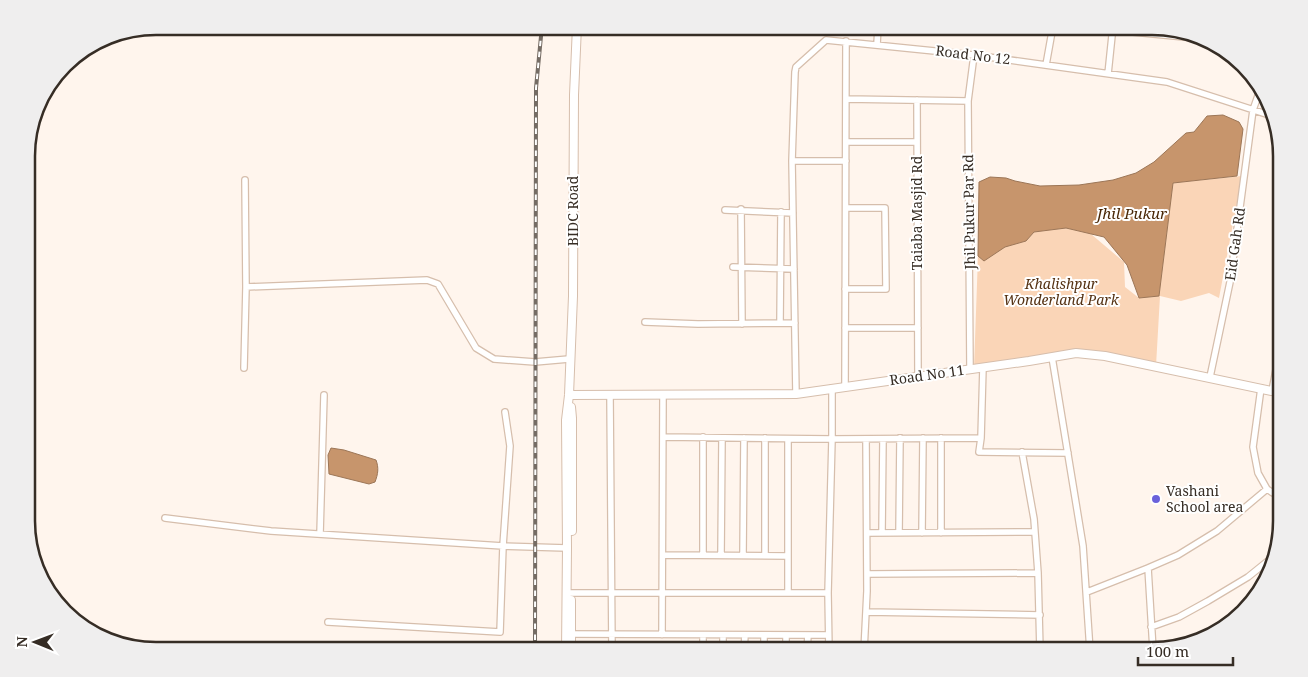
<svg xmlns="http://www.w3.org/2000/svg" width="1308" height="677" font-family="'Noto Serif',serif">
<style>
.green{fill:#fad5b7}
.water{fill:#c7956c;stroke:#9c7657}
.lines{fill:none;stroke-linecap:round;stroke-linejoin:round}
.street-casing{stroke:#d6beac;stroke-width:8}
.secondary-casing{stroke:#d6beac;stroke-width:10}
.street{stroke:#fff;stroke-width:5.5}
.secondary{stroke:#fff;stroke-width:8}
.rail-casing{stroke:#756c64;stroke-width:4}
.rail{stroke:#fff;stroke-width:2;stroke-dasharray:5.5;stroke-linecap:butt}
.poi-dot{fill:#6a61db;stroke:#fff;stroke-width:2}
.labels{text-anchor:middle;stroke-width:4;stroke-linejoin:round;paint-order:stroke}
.street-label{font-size:14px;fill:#362d25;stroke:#fff}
.park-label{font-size:14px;font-style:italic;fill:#553213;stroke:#fff}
.poi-label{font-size:14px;fill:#362d25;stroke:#fff;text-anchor:start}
.water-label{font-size:15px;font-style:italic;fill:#492706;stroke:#fff}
.rim{fill:none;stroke:#362d25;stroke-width:2.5}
</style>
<rect width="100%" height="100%" fill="#fff5ed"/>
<path class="green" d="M 1242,176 L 1219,298 L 1209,293 L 1181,301 L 1160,296 L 1156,366 L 1076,353 L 974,368 L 978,256 L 984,261 L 1005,247 L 1026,241 L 1034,232 L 1066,228 L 1091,234 L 1124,262 L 1125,287 L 1139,298 L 1159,296 L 1173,183 Z"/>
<path class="water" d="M 1223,115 L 1239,122 L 1243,129 L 1237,176 L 1173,183 L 1159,296 L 1139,298 L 1127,265 L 1104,237 L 1066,228 L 1034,232 L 1026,241 L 1005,247 L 984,261 L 978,256 L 979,182 L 990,177 L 1006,178 L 1015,181 L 1040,186 L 1079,185 L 1113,180 L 1136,173 L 1154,162 L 1186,133 L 1194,132 L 1207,116 Z
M 331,448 L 344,450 L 376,460 C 379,468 378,474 375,482 L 369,484 L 329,474 L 328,455 Z"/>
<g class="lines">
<g class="street-casing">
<path id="street" d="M 1112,30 L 1205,39
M 877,45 L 878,26
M 1046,65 L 1053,26
M 1108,74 L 1113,26
M 846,99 L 968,101
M 917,100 L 918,377
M 846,142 L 917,142
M 792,161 L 846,161
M 741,209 L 742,324
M 725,210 L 793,213
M 733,267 L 794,269
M 246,287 L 427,280 L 438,284 L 476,348 L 494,359 L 535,362 L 569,359
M 845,289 L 886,289 L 885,208 L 846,208
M 645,322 L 698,324 L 795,323
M 780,323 L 781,212
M 845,328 L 918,328
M 1052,357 L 1083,546 L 1090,651
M 983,367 L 981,438 L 979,452 L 1068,453
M 244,368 L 246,287 L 245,180
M 970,369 L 968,101 L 974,55
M 1210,377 L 1230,282 L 1253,110 L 1261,87
M 845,387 L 846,41
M 1261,388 L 1253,447 L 1258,473 L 1267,489 L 1282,499
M 1272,391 L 1281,343
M 796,394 L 792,161 L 795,72 L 796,67 L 826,40 L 974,55 L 1167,82 L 1272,116
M 610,395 L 612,651
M 663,437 L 832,439 L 981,438
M 1022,452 L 1034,519 L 1038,573 L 1040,651
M 165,518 L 271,531 L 503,546 L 567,548
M 867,533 L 1035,532
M 882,533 L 883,439
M 899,533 L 900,438
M 922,533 L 923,438
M 941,533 L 941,438
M 320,534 L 324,395
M 663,555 L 788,556
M 703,555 L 703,437
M 721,555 L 722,438
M 743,555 L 744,438
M 765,556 L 765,438
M 867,574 L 1038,573
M 788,590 L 788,439
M 1087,592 L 1148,568
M 566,593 L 828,593
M 866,612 L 1040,615
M 328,622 L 500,632 L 503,546 L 510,446 L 505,412
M 1151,627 L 1179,617 L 1208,601 L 1248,577 L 1274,556
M 568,634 L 828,635
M 662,635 L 663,396
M 723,635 L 723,651
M 1153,650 L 1148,568 L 1178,555 L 1217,531 L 1267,489
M 703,651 L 703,635
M 744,651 L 745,635
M 764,651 L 764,635
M 786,651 L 786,635
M 807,651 L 808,635
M 829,651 L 828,593 L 832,439 L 832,388
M 864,651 L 867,591 L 866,439"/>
</g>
<g class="secondary-casing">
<path id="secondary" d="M 569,395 L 796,394 L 1029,361 L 1076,353 L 1105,356 L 1281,393
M 571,407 L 572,418 L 572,531
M 571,600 L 571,651
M 566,651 L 567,548 L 566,420 L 569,395 L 573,296 L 574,95 L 577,26"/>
</g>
<use href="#street" class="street"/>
<use href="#secondary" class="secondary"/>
<g class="rail-casing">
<path id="rail" d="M 535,651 L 536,88 L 542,26"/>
</g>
<use href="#rail" class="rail"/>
</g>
<circle class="poi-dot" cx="1156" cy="499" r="5"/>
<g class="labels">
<g class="street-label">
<text transform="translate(973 55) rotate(7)" y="5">Road No 12</text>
<text transform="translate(573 211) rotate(-90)" y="5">BIDC Road</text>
<text transform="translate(969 212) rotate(-91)" y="5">Jhil Pukur Par Rd</text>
<text transform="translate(917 213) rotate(-90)" y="5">Taiaba Masjid Rd</text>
<text transform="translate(1235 244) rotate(-82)" y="5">Eid Gah Rd</text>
<text transform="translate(927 375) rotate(-8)" y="5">Road No 11</text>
</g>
<g class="park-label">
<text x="1061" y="289">Khalishpur<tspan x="1061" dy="16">Wonderland Park</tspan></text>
</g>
<g class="poi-label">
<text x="1166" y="496">Vashani<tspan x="1166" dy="16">School area</tspan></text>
</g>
<g class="water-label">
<text x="1132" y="219">Jhil Pukur</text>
</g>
</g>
<path d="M0 0H1308V677H0ZM156 35H1152A121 121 0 0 1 1273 156V521A121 121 0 0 1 1152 642H156A121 121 0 0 1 35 521V156A121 121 0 0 1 156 35Z" fill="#efeeee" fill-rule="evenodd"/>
<path class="rim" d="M156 35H1152A121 121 0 0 1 1273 156V521A121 121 0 0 1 1152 642H156A121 121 0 0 1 35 521V156A121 121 0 0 1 156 35Z"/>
<g transform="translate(35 642) rotate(271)" stroke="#ffffff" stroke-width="4" paint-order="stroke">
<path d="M0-4L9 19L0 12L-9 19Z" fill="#362d25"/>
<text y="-8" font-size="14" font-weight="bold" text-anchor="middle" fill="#362d25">N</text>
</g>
<path d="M1138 657v8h95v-8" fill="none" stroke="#362d25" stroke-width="2.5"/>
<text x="1146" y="657" font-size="15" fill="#362d25" stroke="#ffffff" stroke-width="4" paint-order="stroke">100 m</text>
</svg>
